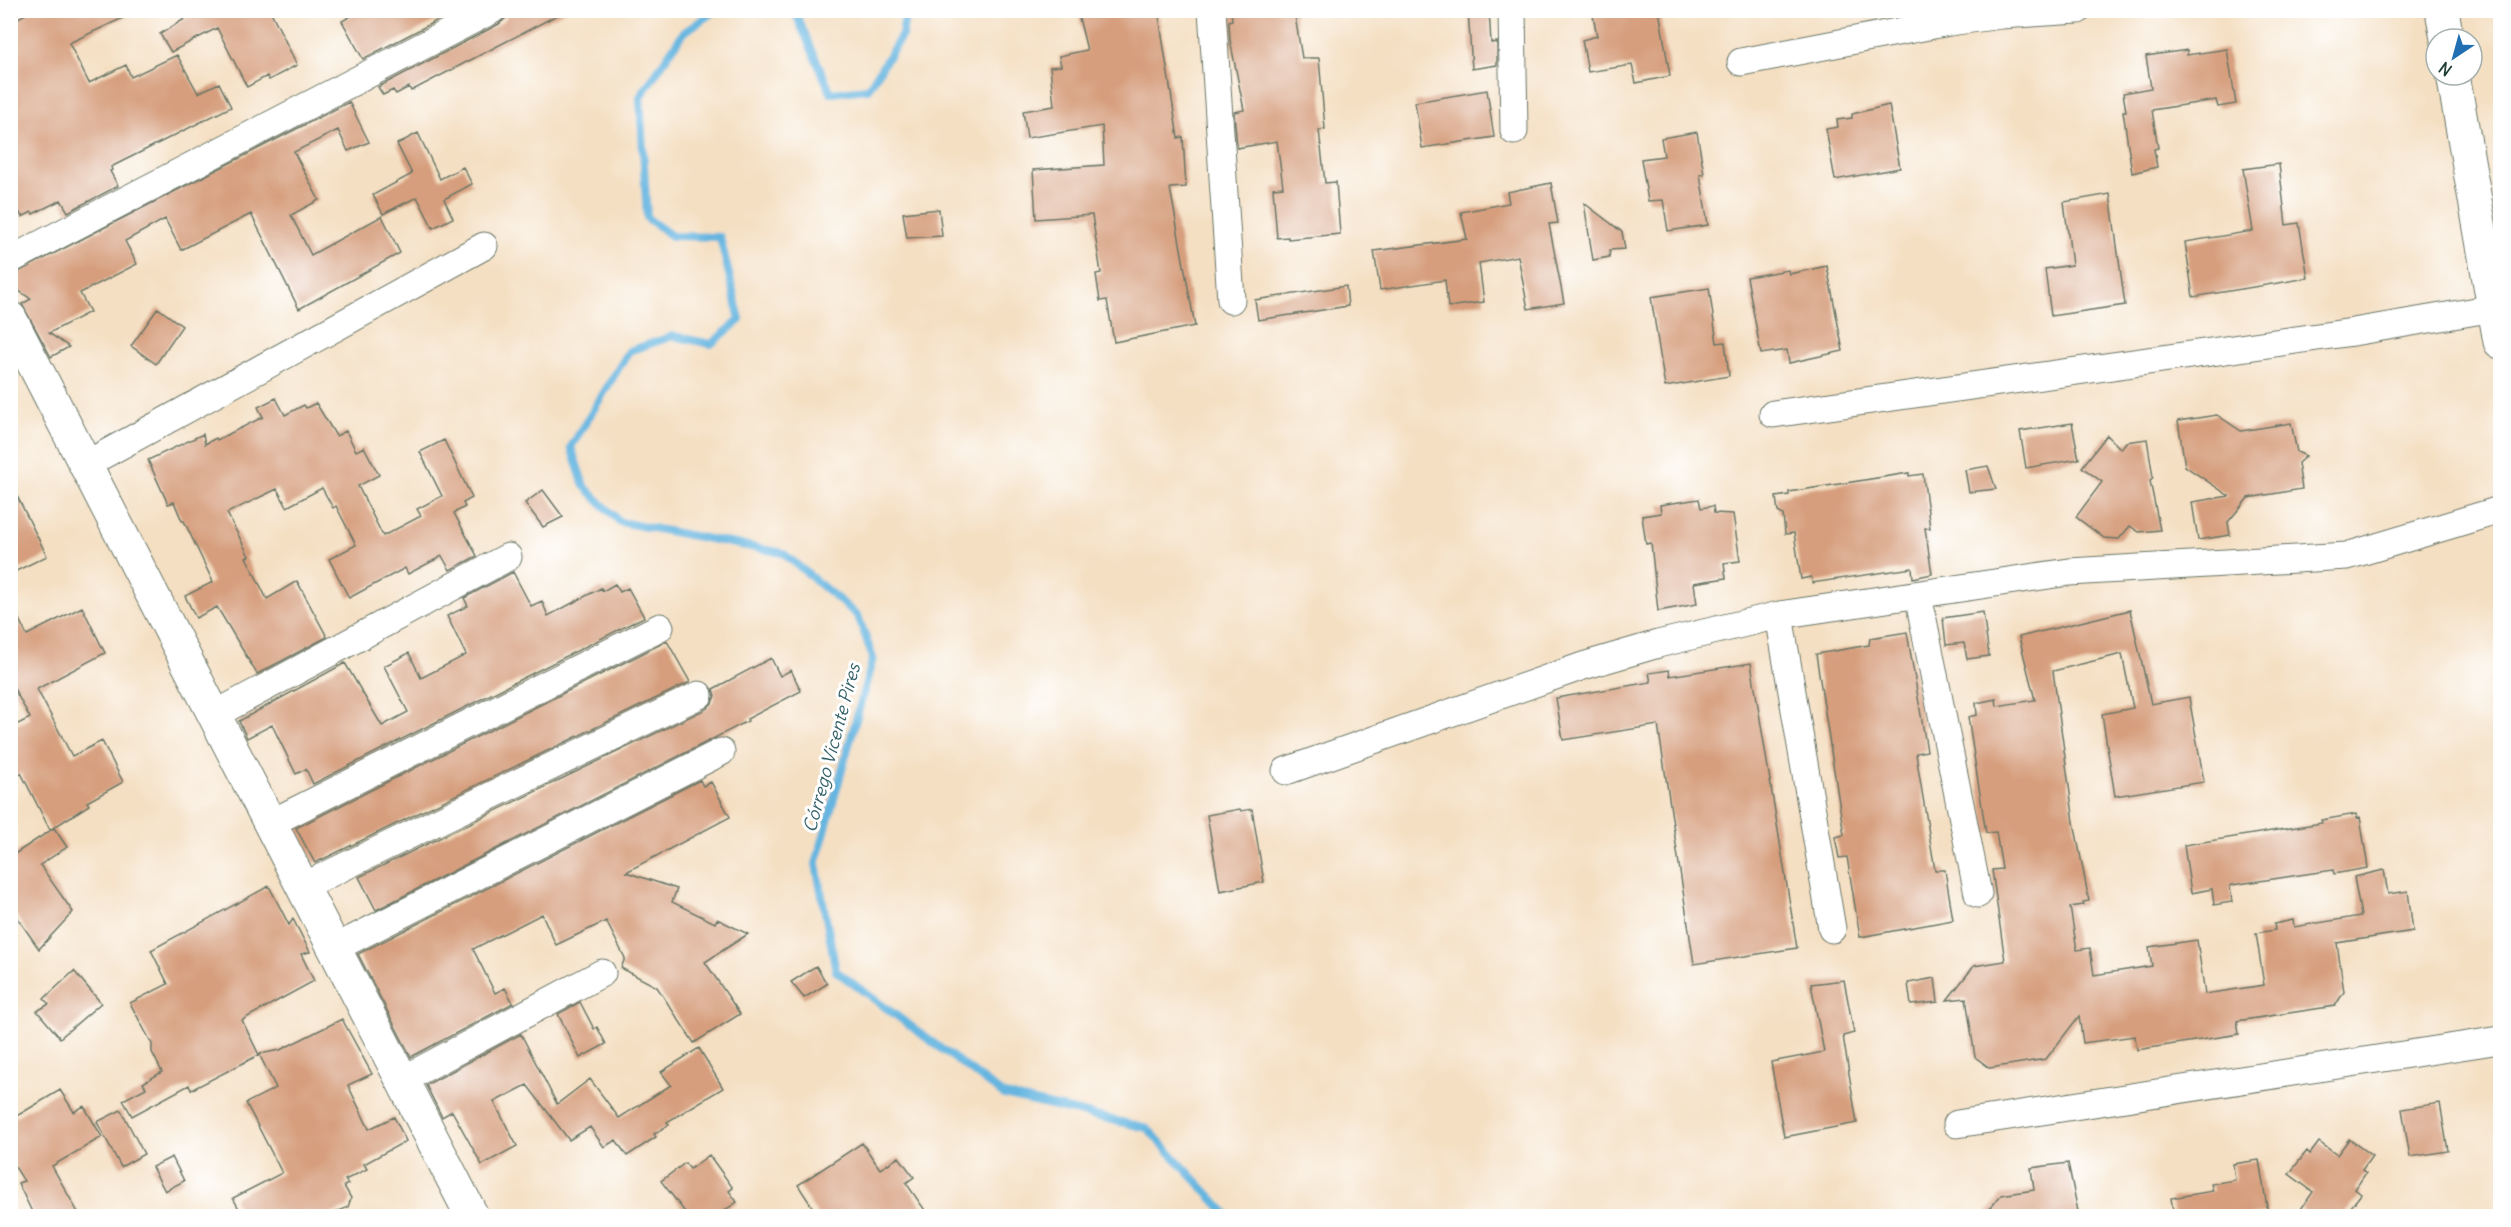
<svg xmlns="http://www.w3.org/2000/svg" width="2511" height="1227" font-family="Delius,sans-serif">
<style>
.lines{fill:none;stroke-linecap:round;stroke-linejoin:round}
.stream{stroke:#65b5e0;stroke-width:8}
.building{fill:#d69e7d}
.minor-casing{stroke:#6a7666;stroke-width:29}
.tertiary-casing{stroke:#6a7666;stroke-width:35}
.minor{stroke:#fff;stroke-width:27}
.tertiary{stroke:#fff;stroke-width:33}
.labels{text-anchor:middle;stroke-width:6;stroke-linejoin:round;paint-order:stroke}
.water-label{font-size:18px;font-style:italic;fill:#346168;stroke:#fff}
</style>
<rect width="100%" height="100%" fill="#fff"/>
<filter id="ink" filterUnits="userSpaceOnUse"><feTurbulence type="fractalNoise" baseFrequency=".0167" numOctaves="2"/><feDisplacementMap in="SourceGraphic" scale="12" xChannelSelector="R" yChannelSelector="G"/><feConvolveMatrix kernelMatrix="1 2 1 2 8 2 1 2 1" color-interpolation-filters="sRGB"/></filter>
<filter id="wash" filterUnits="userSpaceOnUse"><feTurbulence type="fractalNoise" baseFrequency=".008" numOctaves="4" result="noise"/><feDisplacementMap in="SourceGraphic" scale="24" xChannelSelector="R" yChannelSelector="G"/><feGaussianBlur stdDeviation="1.35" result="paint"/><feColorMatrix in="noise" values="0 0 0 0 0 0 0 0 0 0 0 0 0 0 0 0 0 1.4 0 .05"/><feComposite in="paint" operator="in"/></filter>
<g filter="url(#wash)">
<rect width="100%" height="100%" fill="#f4dfc2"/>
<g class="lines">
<path class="stream" d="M 716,10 L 683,33 L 640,97 L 647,218 L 672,236 L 720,237 L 740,320 L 711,344 L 673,336 L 629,351 L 571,447 L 584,486 L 620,522 L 783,553 L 858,616 L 873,658 L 816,864 L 836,971 L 1004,1095 L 1147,1128 L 1229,1216
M 794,10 L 831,93 L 868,89 L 902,35 L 906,10"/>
</g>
<g id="blocks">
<path class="building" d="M 34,10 L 140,10 L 69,43 L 89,83 L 126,65 L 131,77 L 177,55 L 198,93 L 219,83 L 231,107 L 111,167 L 112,170 L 110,171 L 118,186 L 68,212 L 61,200 L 33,214 L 32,212 L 22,217 L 10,194 L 10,77 L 17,74 L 10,59 L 10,22 Z
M 199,10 L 270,10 L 297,65 L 269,80 L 267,76 L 247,87 L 217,28 L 171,52 L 160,34 Z
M 362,10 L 457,10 L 363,59 L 342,21 Z
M 508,10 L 567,10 L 411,91 L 409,87 L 396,94 L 393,90 L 383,95 L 378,87 L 499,24 L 506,18 Z
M 1077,10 L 1158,10 L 1178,138 L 1183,137 L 1186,187 L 1170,188 L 1195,326 L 1114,342 L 1107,300 L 1100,301 L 1096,274 L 1101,273 L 1092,215 L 1036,219 L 1033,170 L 1104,165 L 1102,126 L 1027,138 L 1023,111 L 1054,106 L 1050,67 L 1061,66 L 1059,56 L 1087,50 Z
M 1231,10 L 1294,10 L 1302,58 L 1319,58 L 1325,129 L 1319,130 L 1325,183 L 1336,182 L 1340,234 L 1288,239 L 1288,237 L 1277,238 L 1273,188 L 1283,187 L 1277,141 L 1237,148 L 1234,112 L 1244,110 L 1230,40 L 1229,21 L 1232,20 Z
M 1468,10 L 1489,10 L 1491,43 L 1497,42 L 1497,65 L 1472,69 Z
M 1592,10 L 1659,10 L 1670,76 L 1636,83 L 1632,65 L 1588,72 L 1582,40 L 1597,36 Z
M 2227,49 L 2236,104 L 2218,107 L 2216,100 L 2152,110 L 2158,148 L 2154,149 L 2157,167 L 2132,173 L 2123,111 L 2126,111 L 2123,93 L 2151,88 L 2146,56 L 2187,50 L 2187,55 Z
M 1487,90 L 1494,137 L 1422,148 L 1415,102 Z
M 349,102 L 369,142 L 348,151 L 338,130 L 294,152 L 319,200 L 291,215 L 311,255 L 382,216 L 400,253 L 299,309 L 251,214 L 181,250 L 165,219 L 125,241 L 137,264 L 80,293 L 90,312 L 49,333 L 69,347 L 51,357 L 22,304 L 31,299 L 10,285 L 10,276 Z
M 1889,105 L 1900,168 L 1835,180 L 1826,129 L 1838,127 L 1837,120 L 1852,118 L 1852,114 Z
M 1697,132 L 1704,174 L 1700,174 L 1708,225 L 1668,231 L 1663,200 L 1648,201 L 1641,159 L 1664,156 L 1661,138 Z
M 418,133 L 440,179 L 463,167 L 472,184 L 444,199 L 453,218 L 433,228 L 417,197 L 383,214 L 373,195 L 412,174 L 397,144 Z
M 2279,164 L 2286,225 L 2299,223 L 2308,278 L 2193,297 L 2185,242 L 2253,231 L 2243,169 Z
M 1551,183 L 1558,223 L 1549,224 L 1564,303 L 1528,309 L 1518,256 L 1479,263 L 1484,302 L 1448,307 L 1445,280 L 1380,290 L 1374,251 L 1467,239 L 1461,212 L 1509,203 L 1507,192 Z
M 2110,194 L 2125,305 L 2051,316 L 2045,269 L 2072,265 L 2064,202 Z
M 1584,203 L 1622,232 L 1625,249 L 1610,250 L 1609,257 L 1593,260 Z
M 939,209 L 942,236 L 907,238 L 903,213 Z
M 1827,266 L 1843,351 L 1789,363 L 1787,350 L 1761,354 L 1747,277 L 1788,270 L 1789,274 Z
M 1346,286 L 1348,306 L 1258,320 L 1255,300 Z
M 1709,288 L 1717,343 L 1725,342 L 1729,376 L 1665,387 L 1651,297 Z
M 158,308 L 182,326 L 156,364 L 131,346 Z
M 276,398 L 285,415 L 304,405 L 306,408 L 316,403 L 336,436 L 346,431 L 356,451 L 364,447 L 379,475 L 358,486 L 383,536 L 421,516 L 417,509 L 442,496 L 420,452 L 444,440 L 472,498 L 463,503 L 465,507 L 454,513 L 477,556 L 450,570 L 442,556 L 408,574 L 405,568 L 349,598 L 329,559 L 356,545 L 336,506 L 333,508 L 322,488 L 287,507 L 277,489 L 227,513 L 249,556 L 246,557 L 267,599 L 297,581 L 327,637 L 257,674 L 217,607 L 196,618 L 185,596 L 213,582 L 184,521 L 182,521 L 174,502 L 168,504 L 148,460 L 203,434 L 205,444 L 216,438 L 217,440 L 263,417 L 258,407 Z
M 2217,415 L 2241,431 L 2291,423 L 2297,452 L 2306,456 L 2298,463 L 2302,489 L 2248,498 L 2228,522 L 2230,535 L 2198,540 L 2192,502 L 2229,496 L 2185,466 L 2178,421 Z
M 2072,423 L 2079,459 L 2026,468 L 2020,431 Z
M 2107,435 L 2121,449 L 2126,442 L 2147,439 L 2153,477 L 2150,481 L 2160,530 L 2139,532 L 2130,526 L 2119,539 L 2104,538 L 2076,517 L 2102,482 L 2082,467 Z
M 1988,466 L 1996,489 L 1969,492 L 1965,470 Z
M 1909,473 L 1909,476 L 1923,474 L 1930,528 L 1925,528 L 1932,574 L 1913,578 L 1912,568 L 1812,583 L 1811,577 L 1801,579 L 1794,533 L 1785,534 L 1783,515 L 1778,512 L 1776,497 L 1789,495 L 1789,492 Z
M 10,482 L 47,556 L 10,574 Z
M 543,490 L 563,517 L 543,527 L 525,503 Z
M 1699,499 L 1701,508 L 1713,506 L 1714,513 L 1733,514 L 1740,561 L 1724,563 L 1726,578 L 1694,583 L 1697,604 L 1658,611 L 1651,543 L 1646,544 L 1642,516 L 1661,513 L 1660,505 Z
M 513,572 L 531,606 L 542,601 L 548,616 L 601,588 L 603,591 L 615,584 L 620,592 L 628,588 L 644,617 L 313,784 L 306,769 L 296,774 L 272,725 L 247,738 L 239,721 L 345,663 L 382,726 L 408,712 L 384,666 L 409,653 L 421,678 L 466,655 L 447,616 L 468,606 L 464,598 Z
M 10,602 L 27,635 L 82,607 L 105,653 L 37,689 L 72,756 L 102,741 L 123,782 L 87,802 L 89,805 L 50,830 L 21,773 L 10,778 L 10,728 L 30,718 L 10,681 Z
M 2130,610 L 2151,704 L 2189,697 L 2204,782 L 2115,796 L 2102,714 L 2133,708 L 2122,654 L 2053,671 L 2074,822 L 2089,901 L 2083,902 L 2084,905 L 2070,907 L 2077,950 L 2090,948 L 2094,975 L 2152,966 L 2149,947 L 2197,940 L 2205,994 L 2264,985 L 2256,933 L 2275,930 L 2274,924 L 2293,920 L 2294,927 L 2361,916 L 2354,877 L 2384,870 L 2388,894 L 2408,891 L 2413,931 L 2337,943 L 2344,992 L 2335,1006 L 2237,1021 L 2239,1034 L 2137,1050 L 2135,1036 L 2083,1043 L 2079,1016 L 2046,1059 L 1990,1068 L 1975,1057 L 1966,998 L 1947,1000 L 1974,966 L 2005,961 L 1992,870 L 2002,869 L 1996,832 L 1986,833 L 1968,717 L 1977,715 L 1976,703 L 1996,699 L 1997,706 L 2035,700 L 2019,637 Z
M 1983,612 L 1989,656 L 1967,659 L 1964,643 L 1946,645 L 1943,618 Z
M 1907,632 L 1927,751 L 1916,753 L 1918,767 L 1935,870 L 1945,870 L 1953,920 L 1860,937 L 1847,857 L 1839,858 L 1835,837 L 1844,835 L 1816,654 L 1869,645 L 1870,638 Z
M 667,641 L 690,682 L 315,863 L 296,828 Z
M 771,658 L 780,676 L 791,670 L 801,691 L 747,719 L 748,721 L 376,910 L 359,877 L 706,709 L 712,703 L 715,696 L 713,689 Z
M 1751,663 L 1797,948 L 1694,964 L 1658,725 L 1563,740 L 1556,698 L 1651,682 L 1649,673 L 1669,670 L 1670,676 Z
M 700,780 L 703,786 L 711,782 L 730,817 L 626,872 L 677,889 L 672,902 L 715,923 L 717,919 L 748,934 L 705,962 L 740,1014 L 694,1043 L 657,987 L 621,968 L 625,958 L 606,921 L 556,945 L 542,914 L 473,949 L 495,993 L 505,988 L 513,1003 L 411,1057 L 358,954 Z
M 1240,809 L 1241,811 L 1252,809 L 1264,882 L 1220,891 L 1207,815 Z
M 2356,814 L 2357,818 L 2360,817 L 2368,868 L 2334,874 L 2333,870 L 2232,885 L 2230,887 L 2232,902 L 2214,905 L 2212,889 L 2191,893 L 2184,845 L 2322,823 L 2321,820 Z
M 54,828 L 67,847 L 40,865 L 73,912 L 39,949 L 10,907 L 10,857 Z
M 269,886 L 289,925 L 293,919 L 310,952 L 301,954 L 314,981 L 242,1020 L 259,1055 L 191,1090 L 189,1085 L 132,1116 L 123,1100 L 146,1088 L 143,1083 L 162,1072 L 152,1052 L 152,1044 L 130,1003 L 168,984 L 151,950 Z
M 816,966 L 827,984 L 804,998 L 791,982 Z
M 74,971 L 101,1003 L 60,1038 L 37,1011 L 49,1004 L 44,999 L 49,994 Z
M 1935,978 L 1938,1002 L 1911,1005 L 1908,983 Z
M 1844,980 L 1854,1033 L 1843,1036 L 1857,1123 L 1784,1137 L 1771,1062 L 1824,1052 L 1811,984 Z
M 580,1002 L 594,1029 L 597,1027 L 606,1044 L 580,1058 L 558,1014 Z
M 342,1019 L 372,1074 L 348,1085 L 369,1129 L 394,1117 L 406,1141 L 364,1164 L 367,1169 L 345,1180 L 348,1184 L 344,1186 L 351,1198 L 348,1207 L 328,1216 L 243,1216 L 233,1198 L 282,1173 L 246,1103 L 276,1088 L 259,1054 L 280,1050 Z
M 521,1034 L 557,1104 L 590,1079 L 619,1118 L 671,1085 L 661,1072 L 699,1048 L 723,1088 L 667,1122 L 669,1125 L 654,1134 L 656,1137 L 627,1156 L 616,1140 L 604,1147 L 590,1127 L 569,1140 L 527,1085 L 494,1102 L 517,1146 L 482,1165 L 452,1111 L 442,1117 L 426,1085 Z
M 60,1090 L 74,1112 L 84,1106 L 102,1137 L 52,1166 L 80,1216 L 34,1216 L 18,1183 L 24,1181 L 10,1159 L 10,1120 Z
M 2440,1103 L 2448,1151 L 2410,1157 L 2402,1109 Z
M 121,1110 L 144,1154 L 121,1167 L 97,1122 Z
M 2349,1139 L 2372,1156 L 2362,1170 L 2366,1173 L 2355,1189 L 2361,1194 L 2344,1216 L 2311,1216 L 2301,1209 L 2313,1192 L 2289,1174 L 2307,1151 L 2310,1154 L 2319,1142 L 2337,1155 Z
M 862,1143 L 880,1169 L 899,1157 L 914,1177 L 906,1183 L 929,1216 L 818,1216 L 798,1185 Z
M 709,1155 L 733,1188 L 729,1191 L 737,1202 L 716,1216 L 688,1216 L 661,1181 L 685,1163 L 690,1169 Z
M 172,1157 L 184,1181 L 165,1191 L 152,1167 Z
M 2259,1160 L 2268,1213 L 2249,1216 L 2174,1216 L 2171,1198 L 2213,1191 L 2211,1184 L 2235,1180 L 2233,1164 Z
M 2068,1163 L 2079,1216 L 1984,1216 L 2001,1195 L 2034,1190 L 2031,1168 Z"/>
</g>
</g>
<g filter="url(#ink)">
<use href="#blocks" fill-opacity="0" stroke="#6a7666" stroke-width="1.5"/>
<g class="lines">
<g class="minor-casing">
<path id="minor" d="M 1212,10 L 1231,300
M 1512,10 L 1514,131
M 1741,62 L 1949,22 L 2001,15 L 2078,10
M 10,260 L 492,10
M 1773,414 L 2353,332 L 2500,307
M 85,465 L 484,246
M 1918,595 L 1978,894
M 1779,615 L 1832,929
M 214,715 L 508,557
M 1286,771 L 1583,666 L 1658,644 L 1779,615 L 2069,572 L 2347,556 L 2500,510
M 271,823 L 660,627
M 304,886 L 699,695
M 335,948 L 721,752
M 402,1080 L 602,973
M 1957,1124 L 2500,1040"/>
</g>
<g class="tertiary-casing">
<path id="tertiary" d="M 2442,10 L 2447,39
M 2453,75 L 2500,342
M 10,318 L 472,1216"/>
</g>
<use href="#minor" class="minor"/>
<use href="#tertiary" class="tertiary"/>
</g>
</g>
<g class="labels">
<g class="water-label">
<text transform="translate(832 748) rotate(-75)" y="6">Córrego Vicente Pires</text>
</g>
</g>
<rect width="2511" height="1227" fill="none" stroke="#fff" stroke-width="36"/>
<g transform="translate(2454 57) rotate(216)"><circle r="28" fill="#ffffff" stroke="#a5b1ae" stroke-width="1.5"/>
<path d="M0-4.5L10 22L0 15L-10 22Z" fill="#1f6fb2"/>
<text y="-9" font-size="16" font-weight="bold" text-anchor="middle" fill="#1f3d34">N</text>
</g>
</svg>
